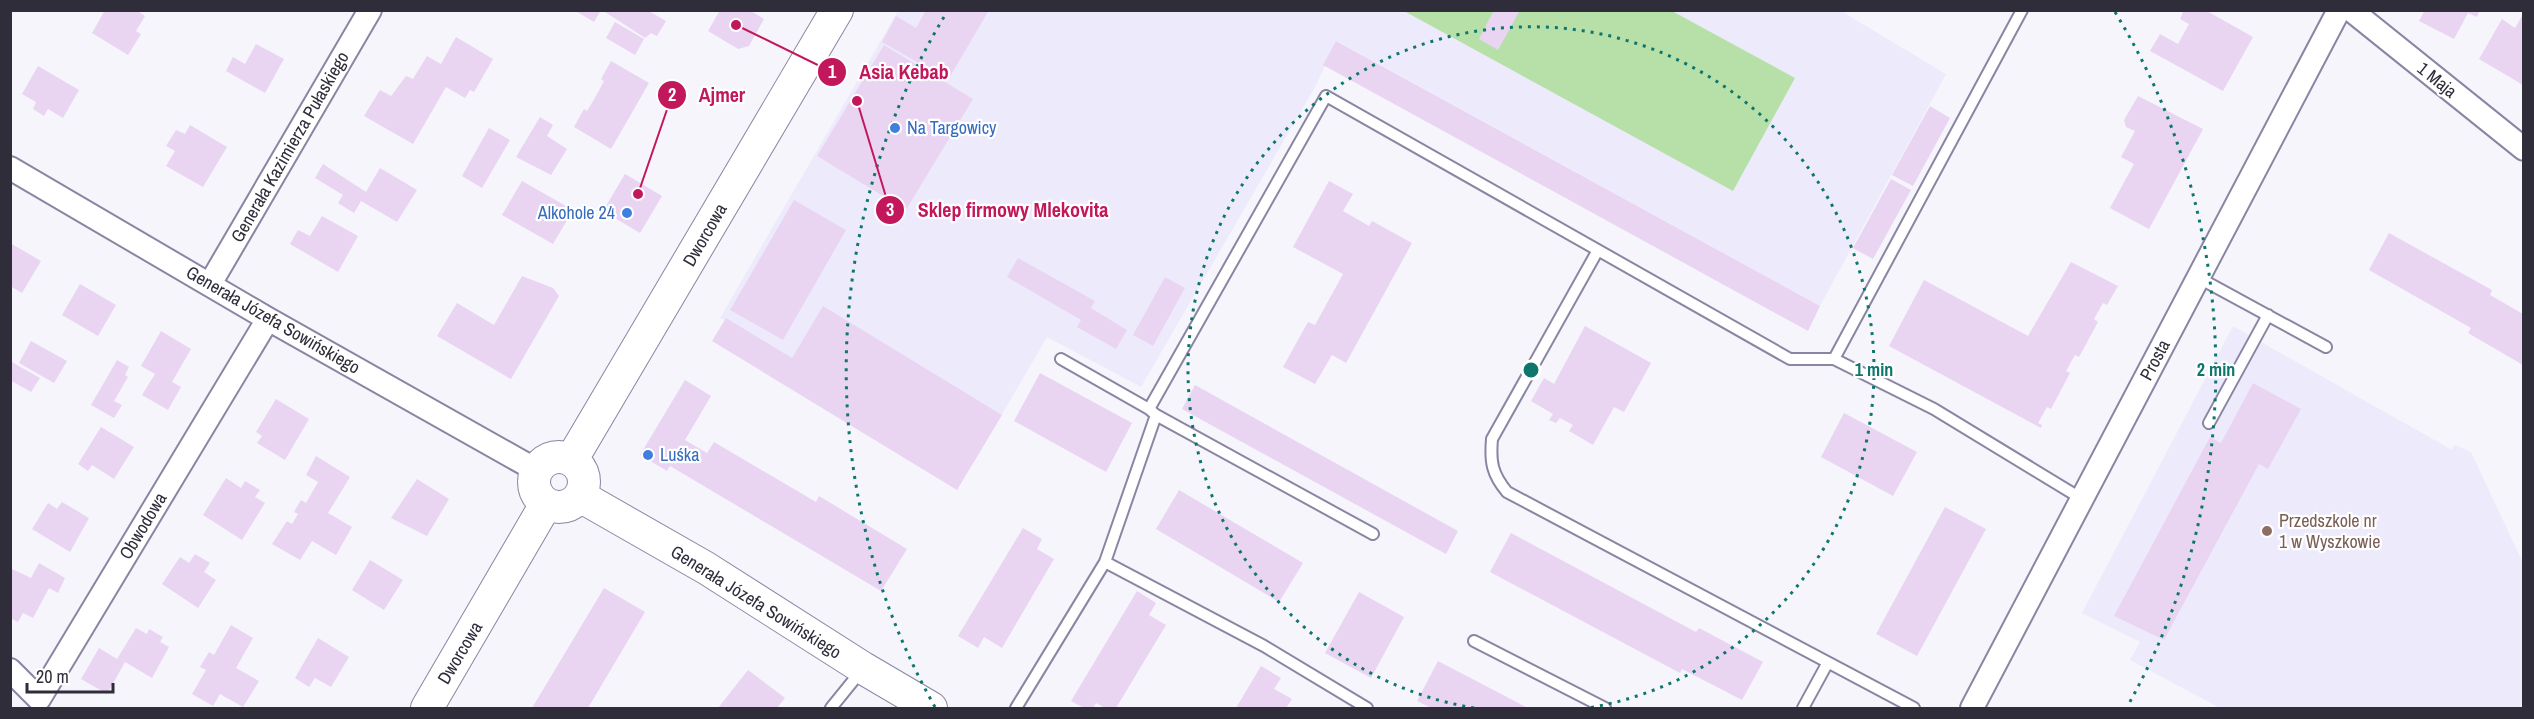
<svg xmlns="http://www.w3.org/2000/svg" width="2534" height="719" font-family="'Archivo Narrow',sans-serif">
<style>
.built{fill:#edebfb}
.green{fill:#b7e0a9}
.building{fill:#e9d5f2}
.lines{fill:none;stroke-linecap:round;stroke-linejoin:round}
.lane-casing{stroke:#8a85a3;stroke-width:14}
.street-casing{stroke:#8a85a3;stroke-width:26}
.secondary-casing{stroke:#8a85a3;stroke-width:34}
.lane{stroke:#fff;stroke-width:10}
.street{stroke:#fff;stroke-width:22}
.secondary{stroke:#fff;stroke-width:32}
.ring{fill:none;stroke:#0f766e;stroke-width:3;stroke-dasharray:3 6}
.shop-dot{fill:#3f7fe0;stroke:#fff;stroke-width:2}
.education-dot{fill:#8d6e63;stroke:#fff;stroke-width:2}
.labels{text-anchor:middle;stroke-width:4.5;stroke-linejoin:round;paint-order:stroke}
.street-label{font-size:18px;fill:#2f2d3a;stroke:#fff}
.shop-label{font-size:18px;fill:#366cbe;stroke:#fff;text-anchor:start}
.education-label{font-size:18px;fill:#785e54;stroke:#fff;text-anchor:start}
.centre{fill:#0f766e;stroke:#fff;stroke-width:3}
.ring-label{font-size:18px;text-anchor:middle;font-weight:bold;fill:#0f766e;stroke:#fff;stroke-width:4.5;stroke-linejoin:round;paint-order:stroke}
.leader{fill:none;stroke:#c2185b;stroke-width:2}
.callout-dot{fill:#c2185b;stroke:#fff;stroke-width:2}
.mark-label{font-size:18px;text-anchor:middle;font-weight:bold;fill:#fff}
.callout-label{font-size:20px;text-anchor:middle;font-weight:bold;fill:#c2185b;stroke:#fff;stroke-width:4.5;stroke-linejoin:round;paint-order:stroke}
</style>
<rect width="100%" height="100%" fill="#f5f5fb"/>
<path class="built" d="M 898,11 L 1841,11 L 1946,74 L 1820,306 L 1337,41 L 1315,87 L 1141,387 L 1047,337 L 973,464 L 720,318 Z
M 2233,326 L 2452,450 L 2455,445 L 2471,452 L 2523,563 L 2523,708 L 2220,708 L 2130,660 L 2140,642 L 2082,613 Z"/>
<path class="green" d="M 1404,11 L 1672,11 L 1795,78 L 1733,191 Z"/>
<path class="building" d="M 105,10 L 136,10 L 145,16 L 136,31 L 141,34 L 128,55 L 92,33 Z
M 574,10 L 601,10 L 594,22 Z
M 602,10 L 647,10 L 666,21 L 657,36 L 651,33 L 645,38 Z
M 720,10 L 749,10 L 764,19 L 749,46 L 738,49 L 708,31 Z
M 926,10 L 989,10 L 948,80 L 882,42 L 896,16 L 916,28 Z
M 1494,10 L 1520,10 L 1498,50 L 1479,39 Z
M 2184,10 L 2205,10 L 2253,37 L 2223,91 L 2150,51 L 2160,34 L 2178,44 L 2189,24 L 2180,19 Z
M 2425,10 L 2480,10 L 2477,17 L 2468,13 L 2454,39 L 2419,21 Z
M 2523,14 L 2523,85 L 2479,59 L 2502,19 L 2515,28 Z
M 615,22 L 644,39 L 635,55 L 606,38 Z
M 456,37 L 493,59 L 474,92 L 470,90 L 465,98 L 446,87 L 413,144 L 364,116 L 380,90 L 391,96 L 406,76 L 413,79 L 427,56 L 441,64 Z
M 1336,41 L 1820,306 L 1808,331 L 1323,65 Z
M 256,44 L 284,59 L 265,93 L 226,71 L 233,57 L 245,64 Z
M 884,45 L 973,99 L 906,210 L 817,156 Z
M 611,61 L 649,83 L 611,149 L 574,127 L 584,109 L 587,111 L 596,96 L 604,81 L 601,79 Z
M 38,66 L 79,90 L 63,118 L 48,109 L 44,116 L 33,109 L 36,102 L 22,94 Z
M 2138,96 L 2203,129 L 2149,229 L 2110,208 L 2134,164 L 2121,157 L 2135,131 L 2126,127 L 2124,120 Z
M 1930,106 L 1950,118 L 1913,186 L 1892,175 Z
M 540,117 L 553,125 L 547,136 L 567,149 L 551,175 L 516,157 Z
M 190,125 L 227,147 L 203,187 L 166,166 L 175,151 L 166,146 L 176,130 L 185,134 Z
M 489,128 L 510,140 L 482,188 L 462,176 Z
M 323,164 L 366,192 L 380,168 L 417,190 L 397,222 L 361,201 L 354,213 L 338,203 L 343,195 L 315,178 Z
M 625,174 L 662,196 L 640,233 L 603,211 Z
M 1891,179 L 1911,190 L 1873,259 L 1853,248 Z
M 522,181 L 573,210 L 553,244 L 502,215 Z
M 1329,181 L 1353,194 L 1343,211 L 1369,226 L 1372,221 L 1412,243 L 1346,363 L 1332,355 L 1315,384 L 1283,367 L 1308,322 L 1315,325 L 1343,274 L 1293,247 Z
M 794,200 L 846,230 L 783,340 L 730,310 Z
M 322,216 L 358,236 L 338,272 L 290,244 L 298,230 L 310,236 Z
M 2389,233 L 2492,290 L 2490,295 L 2523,314 L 2523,365 L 2468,333 L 2471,328 L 2369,270 Z
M 10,243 L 41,261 L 22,293 L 10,286 Z
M 1018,258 L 1095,301 L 1091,308 L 1127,330 L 1116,349 L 1077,327 L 1081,320 L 1007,277 Z
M 2071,262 L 2118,286 L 2107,305 L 2103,303 L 2094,319 L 2098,322 L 2079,357 L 2075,355 L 2066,371 L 2070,373 L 2051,409 L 2047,407 L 2038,423 L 2042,425 L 2041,428 L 1889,346 L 1924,280 L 2028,336 Z
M 522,276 L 553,288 L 559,296 L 511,379 L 437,336 L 457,303 L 494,325 Z
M 1165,277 L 1185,288 L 1153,346 L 1133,335 Z
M 80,284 L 116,305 L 98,336 L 62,315 Z
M 823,306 L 1002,415 L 957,490 L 712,341 L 726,318 L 792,358 Z
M 1585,326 L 1651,363 L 1624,412 L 1614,407 L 1593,445 L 1569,431 L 1573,425 L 1560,418 L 1556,423 L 1549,420 L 1553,414 L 1531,401 L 1544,378 L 1554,384 Z
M 161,331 L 191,349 L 172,382 L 181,387 L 168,410 L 142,395 L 155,374 L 141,366 Z
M 31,341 L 67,361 L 54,383 L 19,363 Z
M 117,360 L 129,367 L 125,375 L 128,377 L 114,401 L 122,405 L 114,418 L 91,405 Z
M 10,361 L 40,378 L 31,392 L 10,380 Z
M 1040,373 L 1132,423 L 1106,472 L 1014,421 Z
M 685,380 L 711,396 L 685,440 L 707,453 L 714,442 L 816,502 L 819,496 L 907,549 L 881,591 L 670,466 L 667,471 L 640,455 Z
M 2253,383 L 2301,409 L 2268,469 L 2259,464 L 2164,640 L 2114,616 L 2210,437 L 2221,443 Z
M 1195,385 L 1458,531 L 1446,554 L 1182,409 Z
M 276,399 L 309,419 L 285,460 L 257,443 L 262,436 L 256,432 Z
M 1844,413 L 1917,452 L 1893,496 L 1821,457 Z
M 101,427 L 134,447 L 114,479 L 92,465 L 88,471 L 78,464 Z
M 316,456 L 350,477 L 328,513 L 352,527 L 336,555 L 312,541 L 300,560 L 272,544 L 287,521 L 292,524 L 298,514 L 294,512 L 301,500 L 306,503 L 318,482 L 306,475 Z
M 226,478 L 241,488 L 245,481 L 260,490 L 255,497 L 265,503 L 242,540 L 203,515 Z
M 417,479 L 449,499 L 427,536 L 391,518 Z
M 1179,490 L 1303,563 L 1279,602 L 1156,529 Z
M 62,502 L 89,518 L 70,552 L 32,529 L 48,503 L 57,509 Z
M 1945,507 L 1986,529 L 1917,656 L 1876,634 Z
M 1023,528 L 1042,539 L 1037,549 L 1054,559 L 1002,648 L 984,637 L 978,648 L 958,636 Z
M 1511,533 L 1696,632 L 1699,628 L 1763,662 L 1742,700 L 1682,669 L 1680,673 L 1490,572 Z
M 195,554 L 210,563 L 204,572 L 216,580 L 198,608 L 162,584 L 180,557 L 189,563 Z
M 370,560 L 403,580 L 384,610 L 352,590 Z
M 39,563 L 65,578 L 58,593 L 49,588 L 33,618 L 23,613 L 18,622 L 10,618 L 10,568 L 31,578 Z
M 604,588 L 645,612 L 588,708 L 532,708 Z
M 1137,591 L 1156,603 L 1149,615 L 1166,625 L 1116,708 L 1105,708 L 1096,703 L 1093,708 L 1084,708 L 1071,701 Z
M 1359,592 L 1404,617 L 1371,678 L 1325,653 Z
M 231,625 L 253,638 L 236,668 L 259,681 L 243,707 L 220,694 L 213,706 L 192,694 L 206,670 L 200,667 L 209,652 L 214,655 Z
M 136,628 L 147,634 L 149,629 L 163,637 L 160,642 L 169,647 L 152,678 L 125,662 L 107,694 L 81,679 L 99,648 L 117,659 Z
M 318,638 L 349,657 L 331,687 L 315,678 L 309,687 L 295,678 Z
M 1438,661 L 1528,708 L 1431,708 L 1417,701 Z
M 1261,666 L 1281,678 L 1274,689 L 1292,699 L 1286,708 L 1236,708 Z
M 748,670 L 785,698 L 777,708 L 718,708 Z"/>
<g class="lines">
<g class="lane-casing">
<path id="lane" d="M 1598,250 L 1492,439 C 1490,462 1492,474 1507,492 L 1914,708
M 2199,278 L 2326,347
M 1061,359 L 1149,409
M 1834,359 L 2022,10
M 2209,423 L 2268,315
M 1373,534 L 1156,415 L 1149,409 L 1326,96 L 1790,359 L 1834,359 L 1934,409 L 2082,499
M 1105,562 L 1264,646 L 1367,708
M 1474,641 L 1605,708
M 831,708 L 861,671
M 1016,708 L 1105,562 L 1156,415
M 1803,708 L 1827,664"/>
</g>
<g class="street-casing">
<path id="street" d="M 2351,10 L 2524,149
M 10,168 L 268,319 L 536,470
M 210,284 L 370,10
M 10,670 L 39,699 L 268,319
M 1972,708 L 2339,10"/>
</g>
<g class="secondary-casing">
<path id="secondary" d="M534 482a25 25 0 1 1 50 0a25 25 0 1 1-50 0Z
M 572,459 L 837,10
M 580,496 L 706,568 L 863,668 L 931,708
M 427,708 L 546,504"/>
</g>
<use href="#lane" class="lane"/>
<use href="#street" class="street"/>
<use href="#secondary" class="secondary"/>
</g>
<g class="ring">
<path d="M1474 708A343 343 0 1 1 1588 708"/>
<path d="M935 707A685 685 0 0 1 947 12M2115 12A685 685 0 0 1 2127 707"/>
</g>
<g class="shop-dot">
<circle cx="895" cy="128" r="6"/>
<circle cx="627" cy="213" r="6"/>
<circle cx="648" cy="455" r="6"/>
</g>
<circle class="education-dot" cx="2267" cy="531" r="6"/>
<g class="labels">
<g class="street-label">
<text transform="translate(2437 80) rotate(39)" y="6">1 Maja</text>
<text transform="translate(290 147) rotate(-60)" y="6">Generała Kazimierza Pułaskiego</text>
<text transform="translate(705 235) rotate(-60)" y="6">Dworcowa</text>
<text transform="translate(273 320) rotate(30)" y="6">Generała Józefa Sowińskiego</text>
<text transform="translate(2155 360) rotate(-62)" y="6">Prosta</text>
<text transform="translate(143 526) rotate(-59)" y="6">Obwodowa</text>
<text transform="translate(756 602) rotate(32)" y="6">Generała Józefa Sowińskiego</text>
<text transform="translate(460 653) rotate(-59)" y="6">Dworcowa</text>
</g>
<g class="shop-label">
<text x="907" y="134">Na Targowicy</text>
<text x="615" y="219" text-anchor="end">Alkohole 24</text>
<text x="660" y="461">Luśka</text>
</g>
<g class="education-label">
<text x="2279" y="527">Przedszkole nr<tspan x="2279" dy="21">1 w Wyszkowie</tspan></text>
</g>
</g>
<circle cx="1531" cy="370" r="9" class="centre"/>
<g class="ring-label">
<text x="1874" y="376">1 min</text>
<text x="2216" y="376">2 min</text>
</g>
<path class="leader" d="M736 25L832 72M638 194L672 95M857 101L890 210"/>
<g class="callout-dot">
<circle cx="736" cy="25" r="6"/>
<circle cx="638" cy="194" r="6"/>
<circle cx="857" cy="101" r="6"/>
<circle cx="832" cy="72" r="15"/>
<circle cx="672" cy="95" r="15"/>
<circle cx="890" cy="210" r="15"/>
</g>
<g class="mark-label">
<text x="832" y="78">1</text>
<text x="672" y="101">2</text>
<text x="890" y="216">3</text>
</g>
<g class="callout-label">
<text x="904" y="79">Asia Kebab</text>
<text x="722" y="102">Ajmer</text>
<text x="1013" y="217">Sklep firmowy Mlekovita</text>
</g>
<rect width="2534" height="719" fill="none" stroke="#2f2d3a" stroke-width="24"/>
<path d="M27 683v9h86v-9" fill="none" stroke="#2f2d3a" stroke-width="3"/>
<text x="36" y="683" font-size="18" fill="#2f2d3a" stroke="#ffffff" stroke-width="4.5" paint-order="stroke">20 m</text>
</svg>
